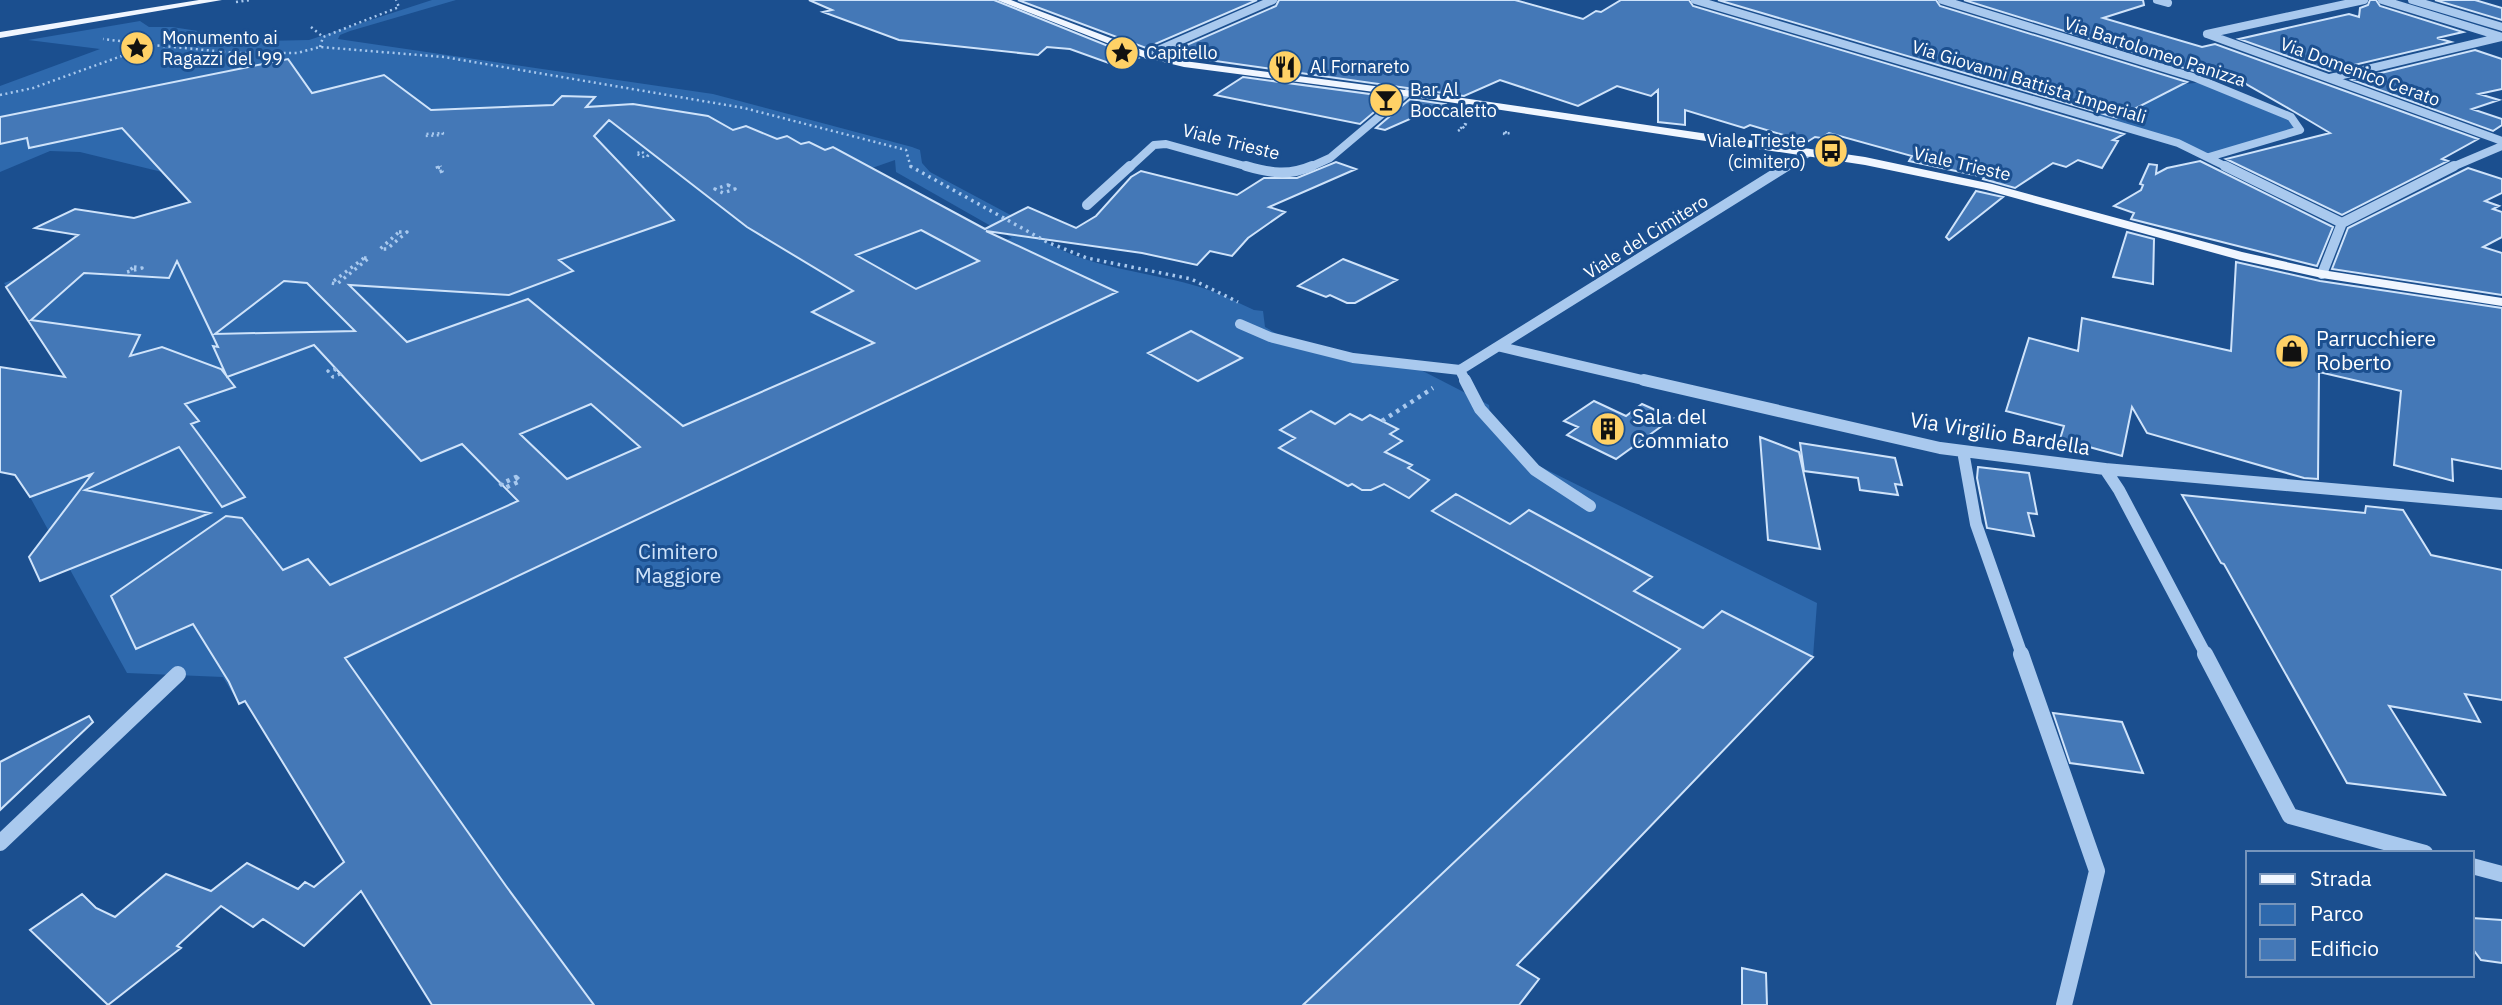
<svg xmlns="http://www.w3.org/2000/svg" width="2502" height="1005" font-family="'IBM Plex Sans',sans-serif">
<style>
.green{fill:#2e69ad;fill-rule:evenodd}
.building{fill:#4478b7;stroke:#cfe3fa;stroke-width:2;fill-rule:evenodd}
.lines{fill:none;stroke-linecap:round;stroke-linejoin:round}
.path-far2{stroke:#a9c9ee;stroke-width:2.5;stroke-dasharray:2 3.5;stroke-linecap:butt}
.path-far1{stroke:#a9c9ee;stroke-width:3.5;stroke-dasharray:2.5 4.5;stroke-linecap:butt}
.path{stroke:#a9c9ee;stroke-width:4.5;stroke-dasharray:3.5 5;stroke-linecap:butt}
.minor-far3{stroke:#a9c9ee;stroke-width:8}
.minor-far2{stroke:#a9c9ee;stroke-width:10}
.minor-far1{stroke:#a9c9ee;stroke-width:12}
.minor{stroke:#a9c9ee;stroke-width:16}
.major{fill:#f0f6ff;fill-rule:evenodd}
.labels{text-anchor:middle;stroke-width:6;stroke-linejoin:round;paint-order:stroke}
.far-poi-label{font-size:18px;fill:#fff;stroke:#1b4f8f;text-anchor:start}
.far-street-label{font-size:18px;fill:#fff;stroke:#1b4f8f}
.poi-label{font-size:21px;fill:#fff;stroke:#1b4f8f;text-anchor:start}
.street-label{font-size:21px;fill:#fff;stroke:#1b4f8f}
.park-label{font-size:21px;fill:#cfe3fa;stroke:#1b4f8f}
</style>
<rect width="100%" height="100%" fill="#1b4f8f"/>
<path class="green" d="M 432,0 L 456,0 L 350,31 L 340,35 L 338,39 L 713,94 L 912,147 L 920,150 L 922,163 L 930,172 L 1018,219 C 1065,269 1138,268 1200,287 C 1219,293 1237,302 1254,310 L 1263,311 L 1265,327 L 1289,341 L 1334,357 L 1374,365 L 1415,367 L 1489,405 L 1490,415 L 1537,465 L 1817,603 L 1813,657 L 1479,1005 L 432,1005 L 245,702 L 239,704 L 223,677 L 127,673 L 30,497 L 103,359 L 48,350 L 4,283 L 18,278 L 82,232 L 232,189 L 80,152 L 50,151 L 0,172 L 0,86 L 100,49 L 28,40 L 140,21 L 149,27 L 172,27 L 263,41 L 309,40 ZM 895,160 L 896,172 L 903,176 L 1012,238 L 1005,240 L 872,168 Z
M 2205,82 L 2291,117 L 2300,130 L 2209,157 L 2091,117 L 2147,102 L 2168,93 L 2165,86 Z"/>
<path class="building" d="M 809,0 L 994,0 L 1138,58 L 1117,66 L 1070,49 L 1047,47 L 1038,55 L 899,40 L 823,12 L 832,10 Z
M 1018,0 L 1257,0 L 1146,48 Z
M 1279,0 L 1515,0 L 1583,19 L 1596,11 L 1601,12 L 1621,0 L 1689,0 L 1693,6 L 2124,134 L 2113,140 L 2118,141 L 2102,168 L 2078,160 L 2066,167 L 2053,163 L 2015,188 L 1983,179 L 1984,177 L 1909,161 L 1912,156 L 1829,133 L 1821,138 L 1815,137 L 1807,142 L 1750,125 L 1744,128 L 1685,110 L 1685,125 L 1658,122 L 1658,90 L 1651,96 L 1617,86 L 1578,106 L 1500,80 L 1464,96 L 1166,54 L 1276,6 Z
M 1718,0 L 1936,0 L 1940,6 L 2187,82 L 2117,118 Z
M 1964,0 L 2143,0 L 2144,5 L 2103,18 L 2202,47 L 2215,44 L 2478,139 L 2442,159 L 2448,161 L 2342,215 L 2226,159 L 2330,133 L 2293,111 L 2216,67 L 2203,74 Z
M 2370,0 L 2376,0 L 2380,6 L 2463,32 L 2437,38 L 2451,42 L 2329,71 L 2239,39 L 2349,14 L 2359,17 L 2360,8 L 2368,5 Z
M 2435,0 L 2475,0 L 2502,8 L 2502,20 Z
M 2475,50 L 2502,59 L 2502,89 L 2479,94 L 2499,100 L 2472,109 L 2502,119 L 2502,125 L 2493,131 L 2352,80 Z
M 288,59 L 312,93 L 384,75 L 431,110 L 553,105 L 562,96 L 595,97 L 586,107 L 633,104 L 708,116 L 733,130 L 746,126 L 777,139 L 787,136 L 801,144 L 809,142 L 825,150 L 833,147 L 985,229 L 1028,207 L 1076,228 L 1096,216 L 1131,177 L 1141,171 L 1237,195 L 1264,178 L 1297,178 L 1336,162 L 1356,169 L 1269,207 L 1285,212 L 1248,238 L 1232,256 L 1210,251 L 1197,265 L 1142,253 L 986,231 L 1117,292 L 345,658 L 506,886 L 594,1005 L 432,1005 L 361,891 L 304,946 L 263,919 L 253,927 L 221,906 L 177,946 L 181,948 L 108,1005 L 30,930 L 82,894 L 96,908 L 115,917 L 166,874 L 211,891 L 247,863 L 298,889 L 305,882 L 314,887 L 344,862 L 245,701 L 239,704 L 229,682 L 193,624 L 136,649 L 111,596 L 226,516 L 242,518 L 283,570 L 308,559 L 330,585 L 518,501 L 462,444 L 421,461 L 314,345 L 227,377 L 213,346 L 218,347 L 177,261 L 169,278 L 84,273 L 31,320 L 140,335 L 130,356 L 162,347 L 221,369 L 235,387 L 185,404 L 199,421 L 191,424 L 245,497 L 222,507 L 179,447 L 85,490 L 210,513 L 40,581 L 29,557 L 92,474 L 30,497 L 15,475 L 0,472 L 0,367 L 65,377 L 6,287 L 78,235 L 35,228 L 75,209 L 134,218 L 190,202 L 122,128 L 29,148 L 27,138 L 0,144 L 0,117 ZM 609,120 L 747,227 L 853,291 L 812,312 L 874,343 L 683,426 L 528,299 L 407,342 L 349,285 L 509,295 L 573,271 L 559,260 L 674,220 L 594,136 ZM 921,230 L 979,261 L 916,289 L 856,255 ZM 284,281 L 307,283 L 355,331 L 215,334 ZM 591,404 L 640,447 L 567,479 L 520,434 Z
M 1243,77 L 1392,97 L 1360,124 L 1215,95 Z
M 1410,99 L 1444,104 L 1385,130 L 1376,128 Z
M 2200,161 L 2333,227 L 2317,266 L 2131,219 L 2134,213 L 2114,206 L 2141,190 L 2143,185 L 2140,184 L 2149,164 L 2157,165 L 2156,174 L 2167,168 Z
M 2468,168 L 2502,179 L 2502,193 L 2485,201 L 2499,206 L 2493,209 L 2502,212 L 2502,237 L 2483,247 L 2502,253 L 2502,295 L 2332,269 L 2348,228 Z
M 1976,191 L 2003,197 L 1949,240 L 1946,237 Z
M 2127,232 L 2154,239 L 2153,284 L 2113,277 Z
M 1343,259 L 1397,280 L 1355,303 L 1347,303 L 1330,295 L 1326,297 L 1298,286 Z
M 2236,262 L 2320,281 L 2502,308 L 2502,469 L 2452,459 L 2453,481 L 2394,465 L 2401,391 L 2319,372 L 2318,479 L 2304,478 L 2147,433 L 2132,407 L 2122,456 L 2060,439 L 2064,426 L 2006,411 L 2029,338 L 2078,351 L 2082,318 L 2231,351 Z
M 1191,331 L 1242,358 L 1198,381 L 1148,353 Z
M 1594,401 L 1626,416 L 1642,404 L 1673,418 L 1616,459 L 1567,435 L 1578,427 L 1564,421 Z
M 1311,411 L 1335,424 L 1350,414 L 1362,420 L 1370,415 L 1398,429 L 1390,434 L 1402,441 L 1385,452 L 1412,465 L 1408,468 L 1429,480 L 1409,498 L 1384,484 L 1371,490 L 1362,490 L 1352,484 L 1348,486 L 1279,448 L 1295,438 L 1280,430 Z
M 1760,437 L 1799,452 L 1820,549 L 1768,540 Z
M 1800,443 L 1895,458 L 1902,485 L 1895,484 L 1898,495 L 1860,490 L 1858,478 L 1804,471 Z
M 1978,467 L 2029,473 L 2037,514 L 2028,513 L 2034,536 L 1987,528 L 1977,478 Z
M 1456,494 L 1510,524 L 1529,510 L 1652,577 L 1634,591 L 1703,628 L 1722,611 L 1813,657 L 1517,965 L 1539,979 L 1519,1005 L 1303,1005 L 1680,649 L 1432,511 Z
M 2182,495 L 2365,513 L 2366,506 L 2403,510 L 2431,555 L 2502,570 L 2502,700 L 2465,694 L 2480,722 L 2389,706 L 2445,795 L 2347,783 L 2224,564 L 2221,563 Z
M 2053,713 L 2122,722 L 2143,773 L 2070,763 Z
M 89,716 L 93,722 L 0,810 L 0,762 Z
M 2472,918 L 2502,920 L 2502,963 L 2481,960 L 2472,948 Z
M 1742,968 L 1766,973 L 1767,1005 L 1742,1005 Z"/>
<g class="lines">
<path class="path-far2" d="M 236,2 L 250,0
M 311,27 L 323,37
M 152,45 L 237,53 L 297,53 L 320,47 L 444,57 L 744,108 L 906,150 L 911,168
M 320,47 L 323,37 L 399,7 L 396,0
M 0,95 L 33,88 L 152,45 L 103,39
M 1465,124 L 1467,125 L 1458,131 Z
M 1505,132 L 1510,133 L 1504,134 Z
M 443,133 L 442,135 L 425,136 L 426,134 Z
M 642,152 L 648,156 L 642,157 L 636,153 Z
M 438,168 L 441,168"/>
<path class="path-far1" d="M 437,166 L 439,172 L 442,171 L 440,166
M 910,166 L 1047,242 L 1087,258 L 1191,279 L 1238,302
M 728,185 L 735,189 L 723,193 L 715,189 Z
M 399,232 L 407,232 L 387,249 L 380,249 Z
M 364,258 L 369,258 L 337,284 L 331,283 Z
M 134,267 L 142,268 L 127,272 Z
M 335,369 L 340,374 L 333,377 L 328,371 Z"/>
<path class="path" d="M 1382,421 L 1433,388
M 516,477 L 520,481 L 505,488 L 501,484 Z"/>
<path class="minor-far3" d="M 1695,0 L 2178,143 L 2229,168
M 1942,0 L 2196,78 L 2291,117 L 2300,130 L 2209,157
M 2157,0 L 2168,3
M 2382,0 L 2502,37
M 2412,0 L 2502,27
M 2207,34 L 2502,141
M 2207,34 L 2364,0
M 1147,55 L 1273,0
M 2330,78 L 2502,37
M 1129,168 L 1154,145 L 1166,144 L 1252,168
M 1308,168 L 1330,158 L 1407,93
M 1784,168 L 1808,153
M 2450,168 L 2502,146"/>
<path class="minor-far2" d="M 1246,166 C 1270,173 1289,176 1312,166
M 2225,166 L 2342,223
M 1087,205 L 1130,166
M 2322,274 L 2342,223 L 2454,166
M 1240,324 L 1270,337 L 1353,358 L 1460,370 L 1787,166
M 1501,347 L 1651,382
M 1460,370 L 1466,382"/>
<path class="minor-far1" d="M 1465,380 L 1480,409 L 1535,470 L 1590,506
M 1644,380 L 1940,448 L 2105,469 L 2502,504
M 1963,451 L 1976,524 L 2022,655
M 2105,469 L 2119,490 L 2206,655"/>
<path class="minor" d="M 2021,654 L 2097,871 L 2064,1005
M 2205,654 L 2290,816 L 2425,853
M 0,843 L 178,674
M 2472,866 L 2502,874"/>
<path class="major" d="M 199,0 L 222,0 L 0,38 L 0,32 Z
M 997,0 L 1011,0 L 1150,53 L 1184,61 L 1435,94 L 1865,157 L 1992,184 L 2242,252 L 2322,270 L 2502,298 L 2502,306 L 2322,278 L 2240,260 L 1986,190 L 1865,165 L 1435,100 L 1184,67 L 1143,57 Z"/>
</g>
<defs>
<g id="sight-disc" transform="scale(1.75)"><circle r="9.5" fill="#ffd166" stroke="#1b4f8f"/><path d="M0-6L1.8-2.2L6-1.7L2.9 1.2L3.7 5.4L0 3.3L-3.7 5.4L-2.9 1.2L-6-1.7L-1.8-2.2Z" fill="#111"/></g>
<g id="restaurant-disc" transform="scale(1.75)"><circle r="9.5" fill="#ffd166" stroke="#1b4f8f"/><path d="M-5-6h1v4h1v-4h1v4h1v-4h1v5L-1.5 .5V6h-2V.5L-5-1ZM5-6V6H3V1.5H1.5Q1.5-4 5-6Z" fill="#111"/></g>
<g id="bar-disc" transform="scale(1.75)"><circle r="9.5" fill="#ffd166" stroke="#1b4f8f"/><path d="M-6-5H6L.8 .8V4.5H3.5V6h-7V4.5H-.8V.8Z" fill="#111"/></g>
<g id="bus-disc" transform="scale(1.75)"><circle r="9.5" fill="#ffd166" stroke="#1b4f8f"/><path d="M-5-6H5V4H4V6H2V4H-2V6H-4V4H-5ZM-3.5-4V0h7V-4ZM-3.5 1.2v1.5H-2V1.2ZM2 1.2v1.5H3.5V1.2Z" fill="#111"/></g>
<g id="shop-disc" transform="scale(1.75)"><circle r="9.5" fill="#ffd166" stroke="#1b4f8f"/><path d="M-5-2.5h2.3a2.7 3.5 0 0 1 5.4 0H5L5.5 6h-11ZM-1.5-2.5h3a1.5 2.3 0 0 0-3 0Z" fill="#111"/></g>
<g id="building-disc" transform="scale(1.75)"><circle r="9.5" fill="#ffd166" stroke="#1b4f8f"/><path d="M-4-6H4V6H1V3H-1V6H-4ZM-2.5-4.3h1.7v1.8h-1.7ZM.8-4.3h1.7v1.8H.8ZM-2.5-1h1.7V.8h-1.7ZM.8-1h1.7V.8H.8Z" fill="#111"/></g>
</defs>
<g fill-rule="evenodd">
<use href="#sight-disc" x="137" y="48"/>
<use href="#sight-disc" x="1122" y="53"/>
<use href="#restaurant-disc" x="1285" y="67"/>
<use href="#bar-disc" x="1386" y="100"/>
<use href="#bus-disc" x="1831" y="151"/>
<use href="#shop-disc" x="2292" y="351"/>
<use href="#building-disc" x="1608" y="429"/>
</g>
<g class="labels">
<g class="far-poi-label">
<text x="162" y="44">Monumento ai<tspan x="162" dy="21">Ragazzi del '99</tspan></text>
<text x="1146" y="59">Capitello</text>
<text x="1310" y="73">Al Fornareto</text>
<text x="1410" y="96">Bar Al<tspan x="1410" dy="21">Boccaletto</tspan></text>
<text x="1806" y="147" text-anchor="end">Viale Trieste<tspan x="1806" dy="21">(cimitero)</tspan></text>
</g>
<g class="far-street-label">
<text transform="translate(2155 52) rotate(18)" y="6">Via Bartolomeo Panizza</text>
<text transform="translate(2360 72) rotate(20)" y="6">Via Domenico Cerato</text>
<text transform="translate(2029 82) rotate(17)" y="6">Via Giovanni Battista Imperiali</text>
<text transform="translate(1231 142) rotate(14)" y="6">Viale Trieste</text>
<text transform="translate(1962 164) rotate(13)" y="6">Viale Trieste</text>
<text transform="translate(1646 237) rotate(-32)" y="6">Viale del Cimitero</text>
</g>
<g class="poi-label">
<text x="2316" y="346">Parrucchiere<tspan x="2316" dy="24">Roberto</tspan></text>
<text x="1632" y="424">Sala del<tspan x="1632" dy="24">Commiato</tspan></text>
</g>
<g class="street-label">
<text transform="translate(2000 434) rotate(9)" y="7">Via Virgilio Bardella</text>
</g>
<g class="park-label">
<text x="678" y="559">Cimitero<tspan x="678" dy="24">Maggiore</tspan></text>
</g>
</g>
<rect x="2246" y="851" width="228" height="126" fill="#1b4f8f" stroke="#7695bc" stroke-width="2"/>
<rect x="2260" y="874" width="35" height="10" fill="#f0f6ff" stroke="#7695bc" stroke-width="2"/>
<text x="2310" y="886" font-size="21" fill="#ffffff">Strada</text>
<rect x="2260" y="904" width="35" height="21" fill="#2e69ad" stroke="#7695bc" stroke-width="2"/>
<text x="2310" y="921" font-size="21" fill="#ffffff">Parco</text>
<rect x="2260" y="939" width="35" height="21" fill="#4478b7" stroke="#7695bc" stroke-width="2"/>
<text x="2310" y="956" font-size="21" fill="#ffffff">Edificio</text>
</svg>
